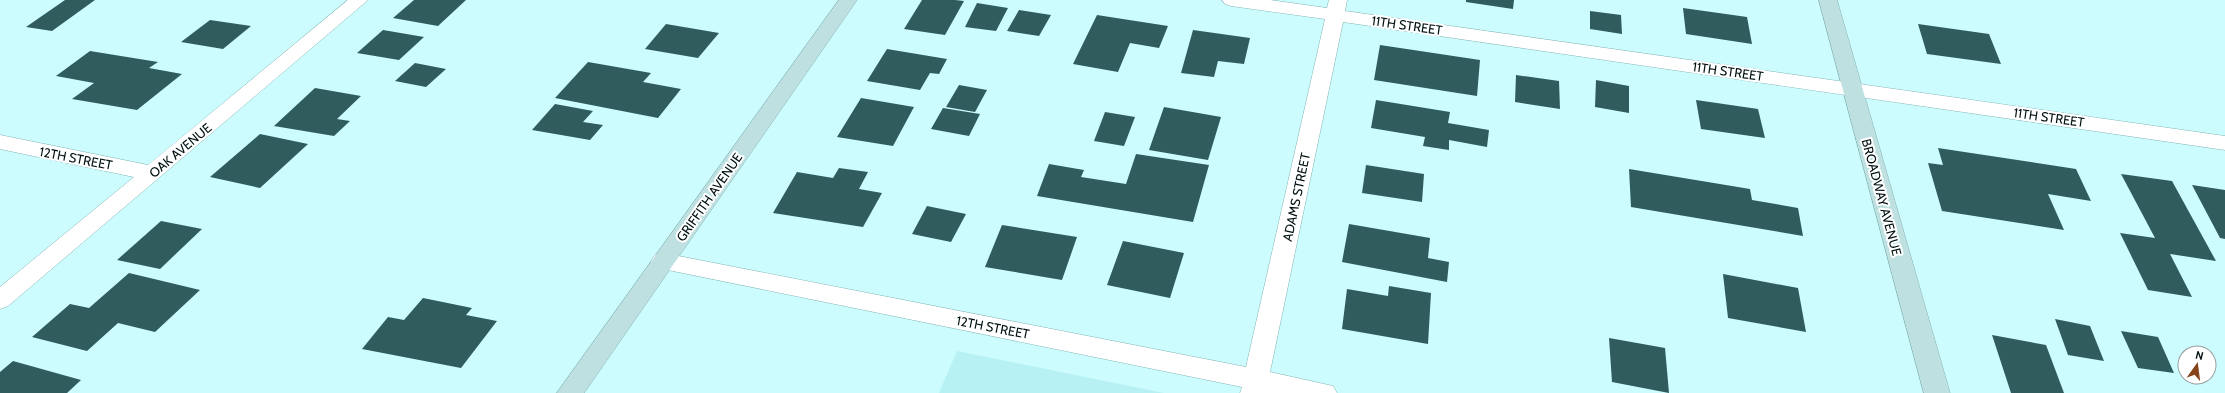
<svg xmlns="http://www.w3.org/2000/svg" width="2225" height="393" font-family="Cabin,sans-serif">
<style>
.built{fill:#b7f1f3}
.building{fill:#305c5e}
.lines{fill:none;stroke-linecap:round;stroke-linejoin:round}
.street-casing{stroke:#85b3b4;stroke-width:1}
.secondary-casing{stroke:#85b3b4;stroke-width:1}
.street{fill:#fff;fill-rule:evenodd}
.secondary{fill:#bfe0e1;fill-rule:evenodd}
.labels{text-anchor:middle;stroke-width:4;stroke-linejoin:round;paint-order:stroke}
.street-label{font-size:13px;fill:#011111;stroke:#fff}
</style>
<rect width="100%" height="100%" fill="#ccfcfd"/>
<path class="built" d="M 957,351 L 1164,393 L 939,393 Z"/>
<path class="building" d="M 65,0 L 95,0 L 52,31 L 26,27 Z
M 414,0 L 466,0 L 438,26 L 393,18 Z
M 922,0 L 955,0 L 964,1 L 945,35 L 904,29 Z
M 1466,0 L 1514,0 L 1513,9 L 1466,2 Z
M 977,3 L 1008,8 L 996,31 L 965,27 Z
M 1683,8 L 1747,17 L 1752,44 L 1686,34 Z
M 1019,10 L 1051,15 L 1039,36 L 1007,31 Z
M 1590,11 L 1621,15 L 1622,34 L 1590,29 Z
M 1097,15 L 1168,26 L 1159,48 L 1130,43 L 1118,72 L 1073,64 Z
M 210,20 L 251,26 L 223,49 L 181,42 Z
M 666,24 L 719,33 L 698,58 L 645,49 Z
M 1918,24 L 1989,34 L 2001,64 L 1927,54 Z
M 383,30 L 424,37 L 399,60 L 357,53 Z
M 1193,30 L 1250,38 L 1244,64 L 1218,61 L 1214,77 L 1181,73 Z
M 1380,45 L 1480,60 L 1477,96 L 1374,80 Z
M 887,49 L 947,59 L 939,74 L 930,73 L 920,90 L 867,81 Z
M 90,51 L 158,62 L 149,68 L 182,74 L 137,110 L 72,99 L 94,83 L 56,76 Z
M 588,62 L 651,73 L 643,82 L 681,89 L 658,118 L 555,98 Z
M 415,63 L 446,69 L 426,87 L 395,81 Z
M 1516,75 L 1559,81 L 1560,109 L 1515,102 Z
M 1596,80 L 1629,86 L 1629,113 L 1595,107 Z
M 959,85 L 987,90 L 975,112 L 946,107 Z
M 315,88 L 361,96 L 337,119 L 350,121 L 334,136 L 274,126 Z
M 861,98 L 914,107 L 893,146 L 837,137 Z
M 1376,100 L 1450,112 L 1448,123 L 1489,130 L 1487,147 L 1449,140 L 1449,150 L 1423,146 L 1425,137 L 1371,128 Z
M 1696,100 L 1758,109 L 1765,138 L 1701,129 Z
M 555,104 L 593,111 L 583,122 L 603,125 L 590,140 L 532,130 Z
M 1164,107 L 1221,117 L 1208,160 L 1149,150 Z
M 943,108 L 980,114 L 969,136 L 931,129 Z
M 1105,112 L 1135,117 L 1124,146 L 1094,141 Z
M 260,134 L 308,144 L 260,188 L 210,177 Z
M 1938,148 L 2076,169 L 2091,201 L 2048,194 L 2064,230 L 1942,211 L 1928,163 L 1943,165 Z
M 1136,154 L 1209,165 L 1193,222 L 1037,196 L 1049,164 L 1084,170 L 1081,177 L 1126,184 Z
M 1366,165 L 1424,174 L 1422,202 L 1362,193 Z
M 839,168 L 868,172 L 859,189 L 882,193 L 863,227 L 773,213 L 797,172 L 833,178 Z
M 1629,169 L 1750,189 L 1752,200 L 1798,208 L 1803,236 L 1631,207 Z
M 2121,174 L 2172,181 L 2216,261 L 2170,254 L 2192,297 L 2148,290 L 2120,233 L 2155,238 Z
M 2192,185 L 2225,190 L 2225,239 L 2220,238 Z
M 927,206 L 966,214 L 951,242 L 912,234 Z
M 161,221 L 202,229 L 160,269 L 117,260 Z
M 1349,224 L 1430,238 L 1428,258 L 1449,262 L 1447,282 L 1342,262 Z
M 1002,225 L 1077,237 L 1062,280 L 985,267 Z
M 1123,241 L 1184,253 L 1170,298 L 1107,285 Z
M 129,273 L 200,290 L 155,332 L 118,323 L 87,351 L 32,337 L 70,304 L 89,308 Z
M 1723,274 L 1798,288 L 1806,332 L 1728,318 Z
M 1389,286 L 1431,293 L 1428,344 L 1342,329 L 1347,289 L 1388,296 Z
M 423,298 L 472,308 L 466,315 L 497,321 L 461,368 L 362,349 L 388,317 L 404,320 Z
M 2055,319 L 2090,326 L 2104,361 L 2068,355 Z
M 2121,331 L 2158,337 L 2174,373 L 2138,368 Z
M 1992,335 L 2046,345 L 2064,393 L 2011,393 Z
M 1609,338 L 1665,348 L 1669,393 L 1612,382 Z
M 13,361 L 81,380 L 67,393 L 0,393 L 0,372 Z"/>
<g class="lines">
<g class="street-casing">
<path id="street" d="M 348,0 L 368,0 L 8,306 L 0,309 L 0,287 L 134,177 L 0,149 L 0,135 L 148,165 Z
M 1222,0 L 1270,0 L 1327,8 L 1329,0 L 1347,0 L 1345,11 L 2225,136 L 2225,150 L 1343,22 L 1270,372 L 1333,386 L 1337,393 L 1240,393 L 1242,387 L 663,269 L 655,267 L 651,261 L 655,255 L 663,253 L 1246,367 L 1325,19 L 1231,6 L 1225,4 Z"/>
</g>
<g class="secondary-casing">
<path id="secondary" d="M 839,0 L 857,0 L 584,393 L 557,393 Z
M 1819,0 L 1837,0 L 1950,393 L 1924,393 Z"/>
</g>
<use href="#street" class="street"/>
<use href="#secondary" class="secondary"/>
</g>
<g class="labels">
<g class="street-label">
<text transform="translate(1407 25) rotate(8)" y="5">11TH STREET</text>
<text transform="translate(1728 71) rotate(8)" y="5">11TH STREET</text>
<text transform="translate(2049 117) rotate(8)" y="5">11TH STREET</text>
<text transform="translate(180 150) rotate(-40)" y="5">OAK AVENUE</text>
<text transform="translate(76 158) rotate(11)" y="5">12TH STREET</text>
<text transform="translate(709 197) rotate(-55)" y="5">GRIFFITH AVENUE</text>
<text transform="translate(1296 197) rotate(-78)" y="5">ADAMS STREET</text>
<text transform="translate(1882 197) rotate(75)" y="5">BROADWAY AVENUE</text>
<text transform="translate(993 327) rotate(11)" y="5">12TH STREET</text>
</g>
</g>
<g transform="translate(2197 365) rotate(14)"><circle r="19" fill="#ffffff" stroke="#99a0a0"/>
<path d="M0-3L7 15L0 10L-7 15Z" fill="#874319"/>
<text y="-6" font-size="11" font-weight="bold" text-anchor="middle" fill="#011111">N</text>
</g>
</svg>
